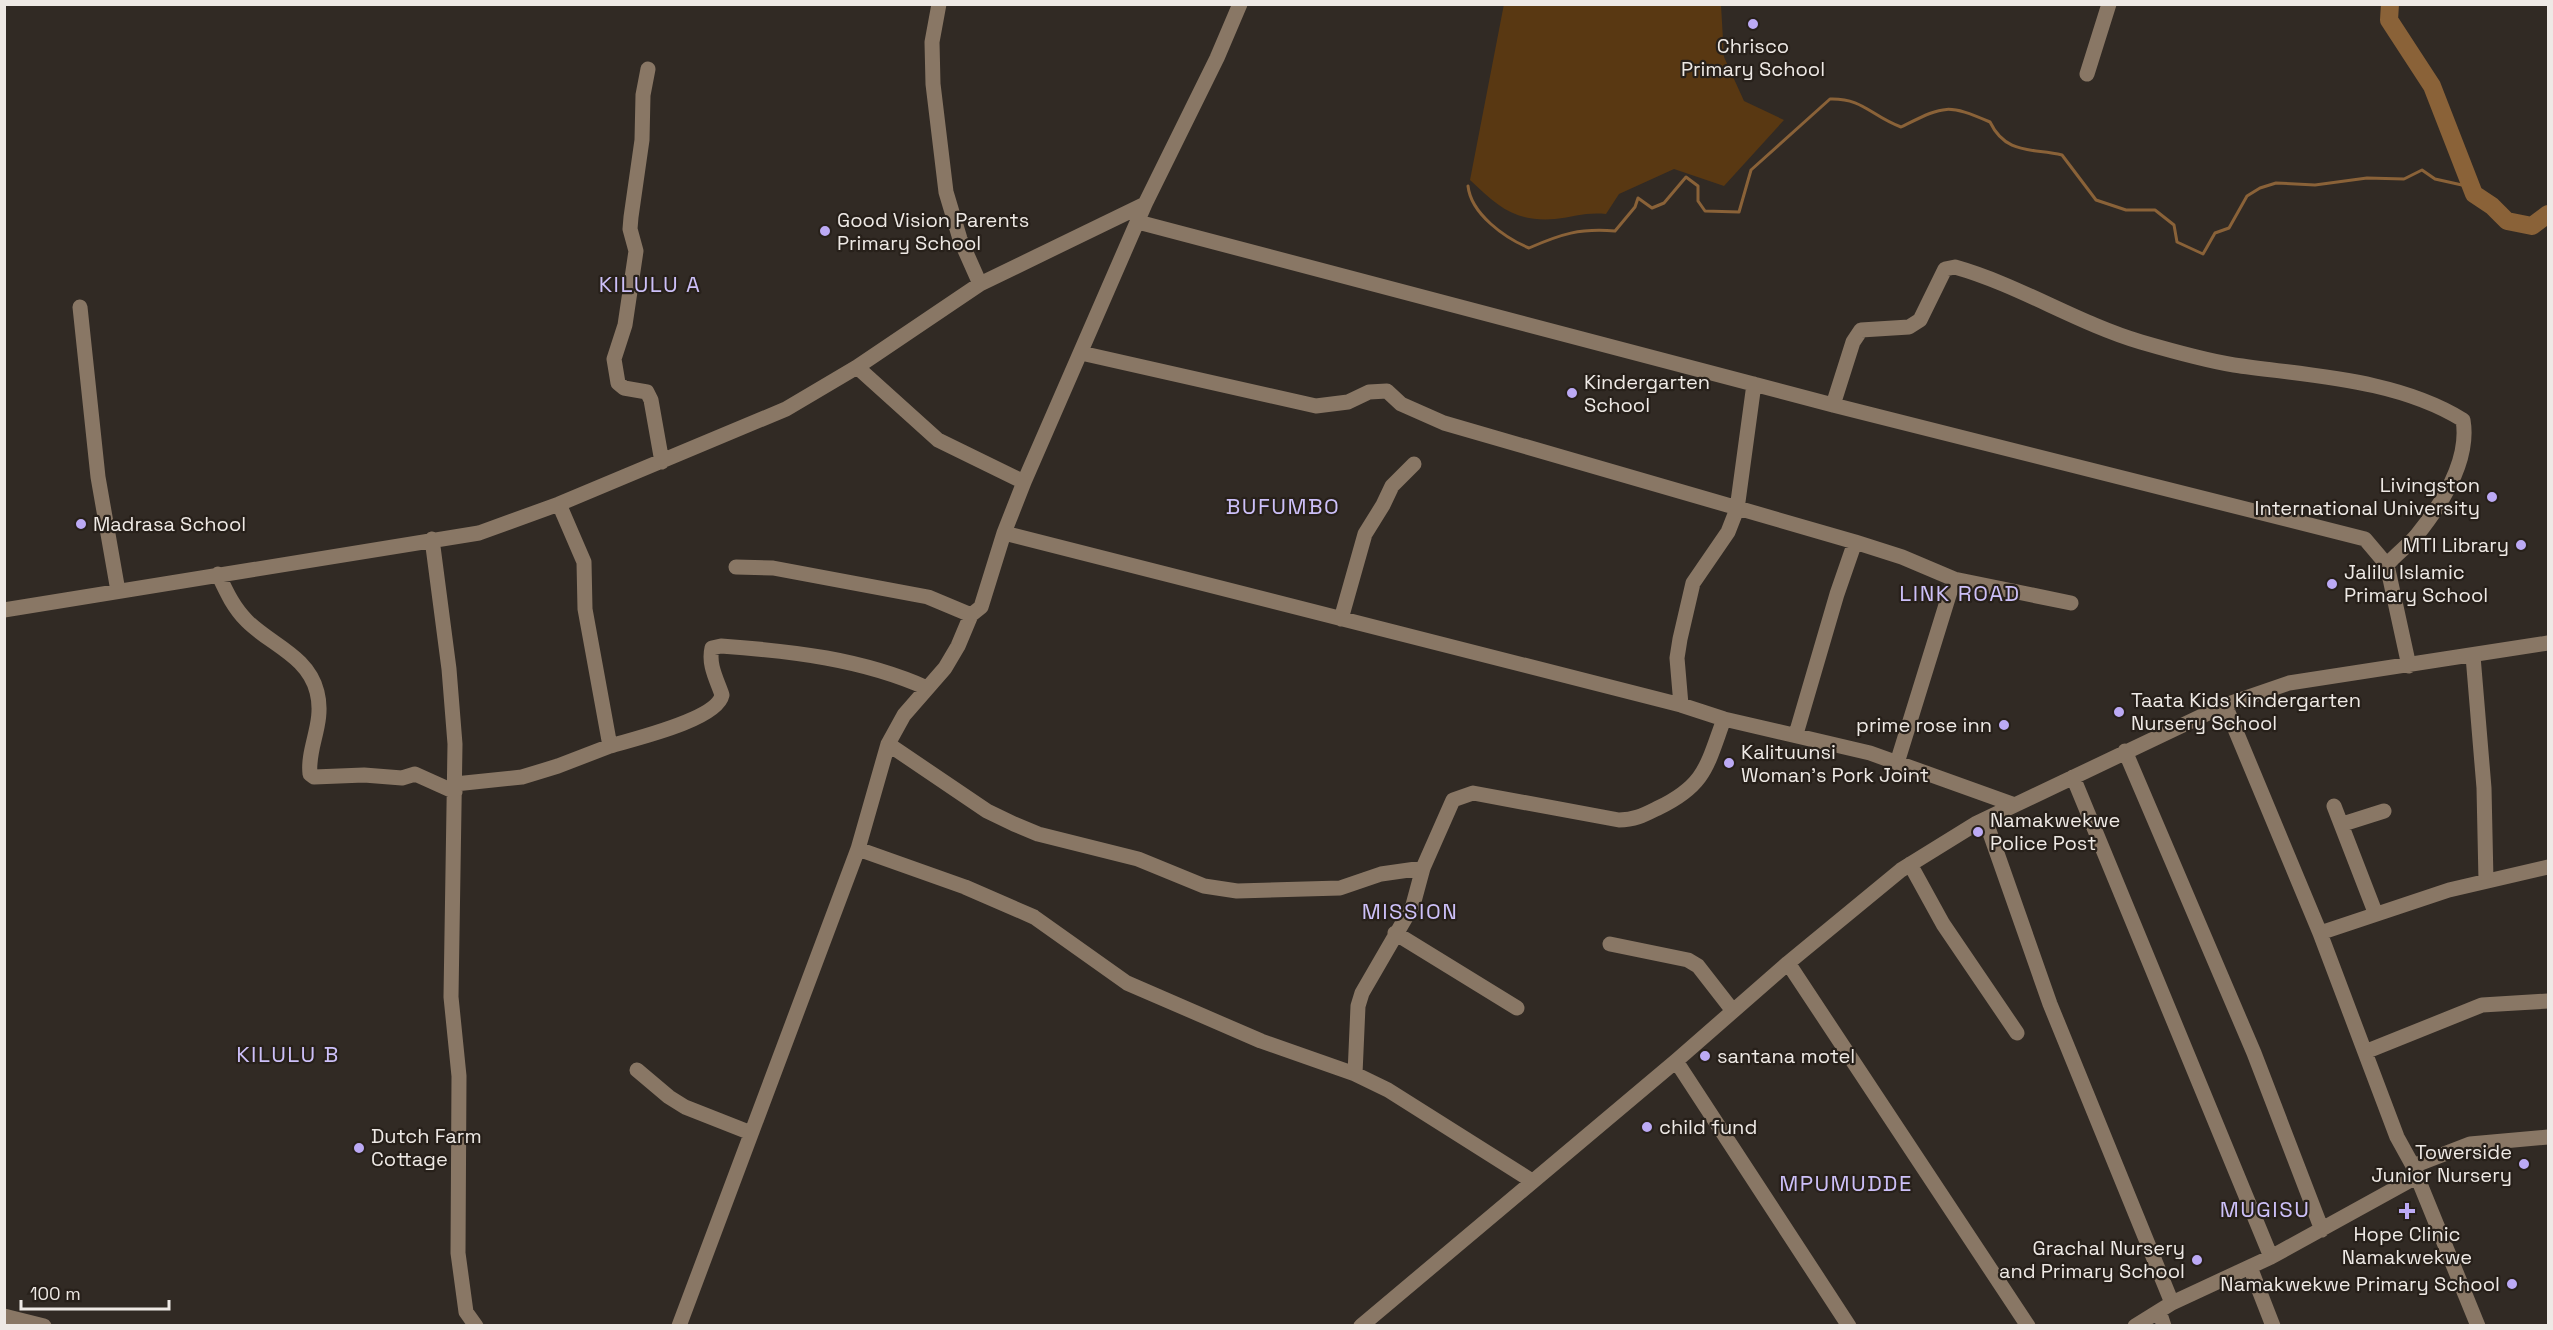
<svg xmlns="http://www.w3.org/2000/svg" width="2553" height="1330" font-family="'Space Grotesk',sans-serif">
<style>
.green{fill:#593812}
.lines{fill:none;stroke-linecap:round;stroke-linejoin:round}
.stream{stroke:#8a6238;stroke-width:3}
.river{stroke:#8a6238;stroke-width:18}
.minor{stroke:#897765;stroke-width:15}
.poi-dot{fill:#bcaaf5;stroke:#27201a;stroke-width:2}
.labels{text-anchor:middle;stroke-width:4.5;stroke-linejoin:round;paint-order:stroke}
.poi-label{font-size:20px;fill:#eee9e5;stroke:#27201a;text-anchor:start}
.quarter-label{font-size:22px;letter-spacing:1.5px;fill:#cdc0f9;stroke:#27201a}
</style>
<rect width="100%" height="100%" fill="#312a24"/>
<path class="green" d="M 1504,4 L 1721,5 L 1724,57 L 1744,101 L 1784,120 L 1724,186 L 1674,169 L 1619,194 L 1606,214 C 1586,212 1574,217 1555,219 C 1514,222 1499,207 1470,180 Z"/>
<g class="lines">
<path class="stream" d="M 1468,186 C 1471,214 1505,238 1529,248 C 1561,234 1580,228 1615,231 L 1635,207 L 1638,198 L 1652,208 L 1664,203 L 1686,177 L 1698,186 L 1698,201 L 1705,211 L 1739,212 L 1751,170 L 1830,99 C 1863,98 1871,116 1901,127 C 1944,106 1946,103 1990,122 C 2006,155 2032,148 2062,155 L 2096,200 L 2126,210 L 2155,210 L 2174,225 L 2177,242 L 2203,254 L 2215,233 L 2229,228 L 2247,196 L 2260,188 L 2276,183 L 2315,185 L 2367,178 L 2404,179 L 2422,170 L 2435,179 L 2471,187"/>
<path class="river" d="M 2390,4 L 2389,20 L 2432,86 L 2474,194 L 2492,206 L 2507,221 L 2532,226 L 2548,214"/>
<path class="minor" d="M 939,4 L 932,42 L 933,84 L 946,192 L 960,239 L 980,284
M 648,69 L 643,95 L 642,140 L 631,217 L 630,229 L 636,251 L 625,325 L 614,359 L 618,383 L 624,388 L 647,392 L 651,400 L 662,462
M 2087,74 L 2109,4
M 1138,222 L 1833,405 L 2365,539 L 2387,565 L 2409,666
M 80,307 L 98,477 L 118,591
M 1081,353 L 1316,406 L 1348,402 L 1369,392 L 1387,391 L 1401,404 L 1444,423 L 1855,542
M 857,367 L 938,440 L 1024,482
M 1833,405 L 1853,342 L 1861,330 L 1909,327 L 1920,320 L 1945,269 L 1955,267 C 2019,285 2077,323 2141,342 C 2172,351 2203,360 2234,365 C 2310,376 2397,379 2463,420 C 2470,460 2441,505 2417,535 C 2408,546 2396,554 2387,565
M 1004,533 L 1681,705 L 1724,719 L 1870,753 L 2015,805
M 432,539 L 449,669 L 455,744 L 451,997 L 459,1076 L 458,1253 L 466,1312 L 476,1326
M 736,567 L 773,568 L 928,597 L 971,615
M 218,574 C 226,591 233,607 247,621 C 271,645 308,656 317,692 C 325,723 307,747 310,774 L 314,777 L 364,775 L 402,778 L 415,774 L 455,792
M 4,610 L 479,533 L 559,504 L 786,409 L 857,367 L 980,284 L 1145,204
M 1341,619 L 1365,534 L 1383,505 L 1392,486 L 1414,464
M 2473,656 L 2484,788 L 2486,881
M 1681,705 L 1677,658 L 1680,639 L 1693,583 L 1728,532 L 1737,509 L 1754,384
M 2225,705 L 2320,933 L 2397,1137 L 2413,1166 L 2470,1144 L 2548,1137
M 1796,734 L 1837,594 L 1855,542 L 1902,557 L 1954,579
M 888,744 L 987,811 L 1014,824 L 1038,834 L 1138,859 L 1204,886 L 1237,891 L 1340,888 L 1381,874 L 1423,868
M 610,746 C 633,739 717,720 722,695 C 717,680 708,665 712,648 L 721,646 C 792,651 862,659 927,688
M 2125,751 L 2254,1053 L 2322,1230
M 1897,763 L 1954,579 L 2071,603
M 2073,777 L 2271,1257
M 455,784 L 522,777 L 558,766 L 610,746 L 585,609 L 584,562 L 559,504
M 2334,806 L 2375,912
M 1985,819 L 2050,1004 L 2172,1303
M 2343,824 L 2384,811
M 858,849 L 965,887 L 1034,917 L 1127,983 L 1261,1041 L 1355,1074 L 1388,1090 L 1532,1181
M 1910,864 L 1943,924 L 2017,1033
M 1395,933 L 1517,1008
M 2320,933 L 2449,890 L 2548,867
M 1610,944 L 1688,960 L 1698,966 L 1733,1011
M 1788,963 L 2028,1326
M 2365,1052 L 2482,1005 L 2548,1001
M 1676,1061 L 1849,1326
M 637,1070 L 669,1097 L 685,1107 L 751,1133
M 1355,1074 L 1358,1006 L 1362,993 L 1413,905 L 1423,868 L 1453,800 L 1473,793 L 1619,820 C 1635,820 1644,815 1658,808 C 1706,785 1707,765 1724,719
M 2414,1169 L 2478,1326
M 2250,1267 L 2273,1326
M 2159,1311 L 2164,1326
M 4,1316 L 44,1326
M 679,1326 L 858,849 L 888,744 L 904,715 L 945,668 L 958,646 L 971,615 L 981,607 L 1004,533 L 1024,482 L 1145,204 L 1217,58 L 1240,4
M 1361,1326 L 1676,1061 L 1788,963 L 1901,870 L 1977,823 L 2225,705 L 2289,683 L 2548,643
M 2135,1326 L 2172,1303 L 2271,1257 L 2418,1176"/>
</g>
<g class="poi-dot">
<circle cx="1753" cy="24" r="6"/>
<circle cx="825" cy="231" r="6"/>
<circle cx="1572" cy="393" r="6"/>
<circle cx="2492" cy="497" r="6"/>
<circle cx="81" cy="524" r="6"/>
<circle cx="2521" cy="545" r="6"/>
<circle cx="2332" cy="584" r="6"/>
<circle cx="2119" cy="712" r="6"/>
<circle cx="2004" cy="725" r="6"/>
<circle cx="1729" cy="763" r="6"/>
<circle cx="1978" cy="832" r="6"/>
<circle cx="1705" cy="1056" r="6"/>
<circle cx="1647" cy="1127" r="6"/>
<circle cx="359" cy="1148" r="6"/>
<circle cx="2524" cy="1164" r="6"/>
<path d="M2404 1202h6v6h6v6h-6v6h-6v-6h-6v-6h6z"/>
<circle cx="2197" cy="1260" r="6"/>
<circle cx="2512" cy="1284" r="6"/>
</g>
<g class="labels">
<g class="poi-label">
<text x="1753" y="53" text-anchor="middle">Chrisco<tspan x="1753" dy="23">Primary School</tspan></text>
<text x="837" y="227">Good Vision Parents<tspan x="837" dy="23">Primary School</tspan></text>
<text x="1584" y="389">Kindergarten<tspan x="1584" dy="23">School</tspan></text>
<text x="2480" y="492" text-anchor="end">Livingston<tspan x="2480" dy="23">International University</tspan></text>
<text x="93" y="531">Madrasa School</text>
<text x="2509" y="552" text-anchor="end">MTI Library</text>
<text x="2344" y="579">Jalilu Islamic<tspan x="2344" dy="23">Primary School</tspan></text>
<text x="2131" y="707">Taata Kids Kindergarten<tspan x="2131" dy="23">Nursery School</tspan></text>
<text x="1992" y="732" text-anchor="end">prime rose inn</text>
<text x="1741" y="759">Kalituunsi<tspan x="1741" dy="23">Woman's Pork Joint</tspan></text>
<text x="1990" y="827">Namakwekwe<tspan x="1990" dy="23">Police Post</tspan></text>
<text x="1717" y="1063">santana motel</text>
<text x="1659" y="1134">child fund</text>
<text x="371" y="1143">Dutch Farm<tspan x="371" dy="23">Cottage</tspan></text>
<text x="2512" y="1159" text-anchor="end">Towerside<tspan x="2512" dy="23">Junior Nursery</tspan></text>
<text x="2407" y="1241" text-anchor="middle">Hope Clinic<tspan x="2407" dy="23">Namakwekwe</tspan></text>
<text x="2185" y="1255" text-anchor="end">Grachal Nursery<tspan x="2185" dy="23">and Primary School</tspan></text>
<text x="2500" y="1291" text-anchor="end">Namakwekwe Primary School</text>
</g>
<g class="quarter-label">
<text x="650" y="292">KILULU A</text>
<text x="1283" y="514">BUFUMBO</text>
<text x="1960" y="601">LINK ROAD</text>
<text x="1410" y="919">MISSION</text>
<text x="288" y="1062">KILULU B</text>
<text x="1846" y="1191">MPUMUDDE</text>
<text x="2265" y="1217">MUGISU</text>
</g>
</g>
<rect width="2553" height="1330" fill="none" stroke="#eee9e5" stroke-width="12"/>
<path d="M21 1300v9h148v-9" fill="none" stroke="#eee9e5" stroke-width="3"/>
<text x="30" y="1300" font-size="18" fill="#eee9e5" stroke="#27201a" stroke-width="4.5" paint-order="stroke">100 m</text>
</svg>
